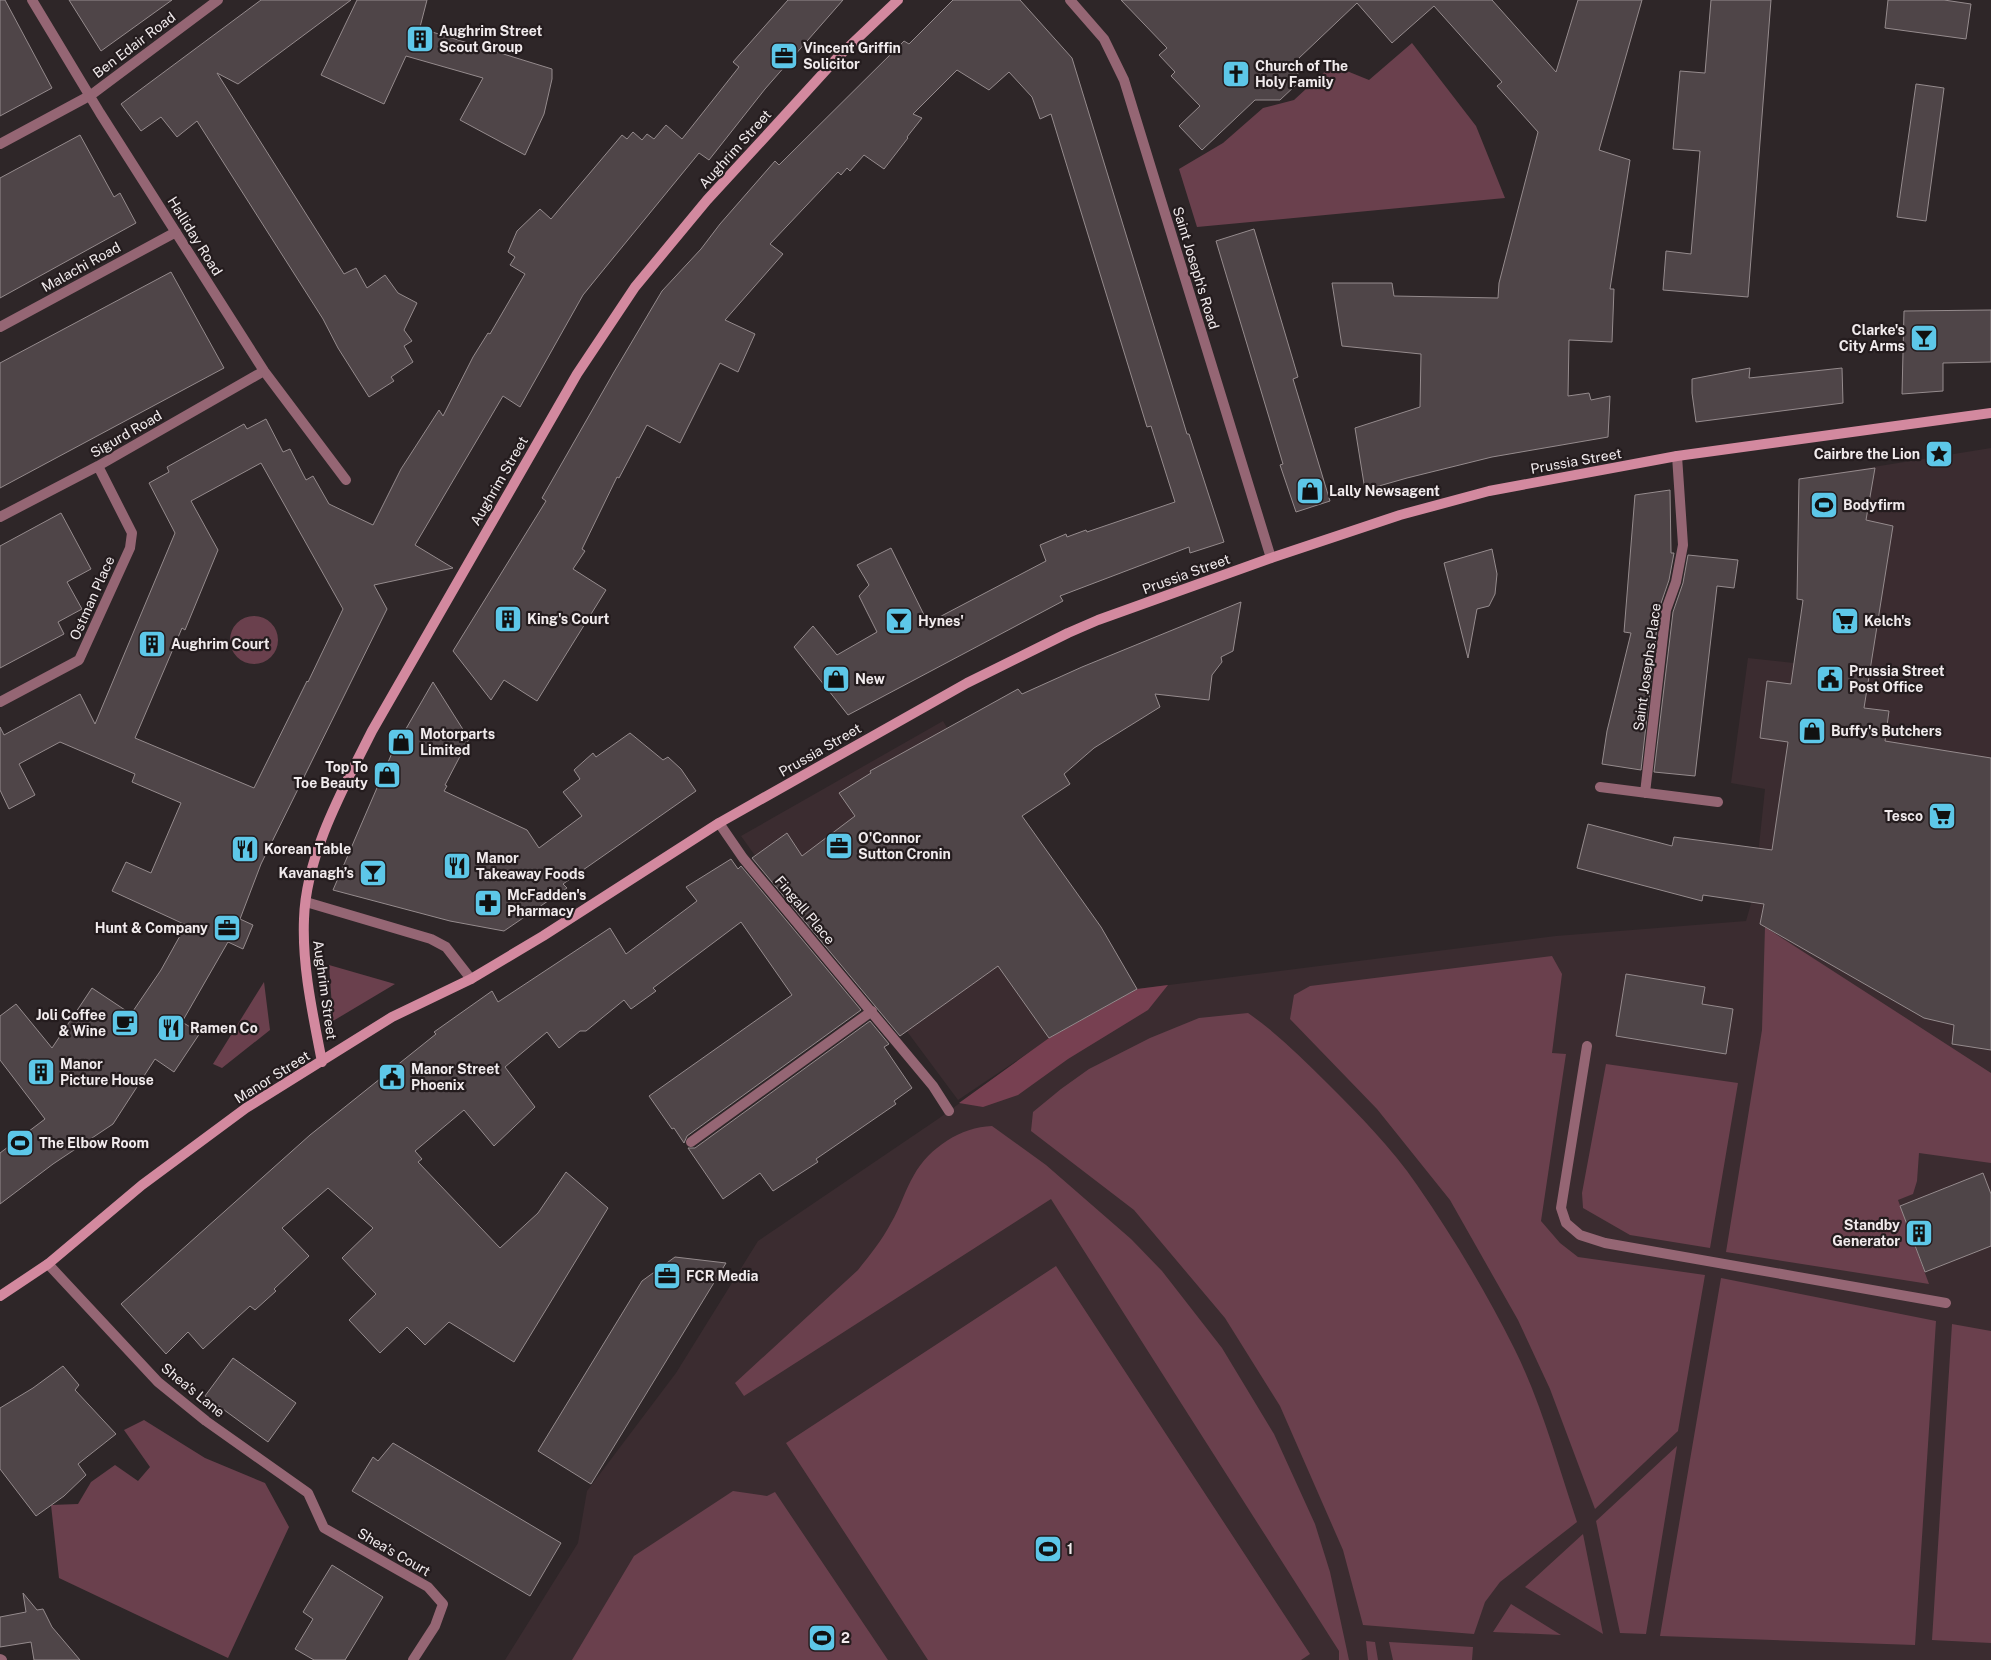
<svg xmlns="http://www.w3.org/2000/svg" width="1991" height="1660" font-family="'Public Sans',sans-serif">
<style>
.built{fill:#3b2c30}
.green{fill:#6a404d}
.forest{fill:#774051}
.building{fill:#4f4548;stroke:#958b8d;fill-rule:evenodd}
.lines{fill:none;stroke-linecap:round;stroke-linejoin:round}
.street{stroke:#956674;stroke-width:10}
.secondary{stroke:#d3899f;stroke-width:10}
.labels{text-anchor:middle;stroke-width:4.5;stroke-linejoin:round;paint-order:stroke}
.poi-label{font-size:14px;font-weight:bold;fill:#f1ebed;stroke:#241c1e;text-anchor:start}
.street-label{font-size:14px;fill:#f1ebed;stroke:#241c1e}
</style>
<rect width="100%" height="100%" fill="#2e2628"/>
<path class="built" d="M 1991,448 L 1991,1660 L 505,1660 L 578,1543 L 587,1491 L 676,1373 L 758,1241 L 938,1119 L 1031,1051 L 958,1100 L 825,921 L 810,932 L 741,836 L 943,721 L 960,749 L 994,777 L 1100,927 L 1137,989 L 1556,936 L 1746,921 L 1754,893 L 1765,789 L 1731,783 L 1748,658 L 1794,663 L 1803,600 L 1797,599 L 1799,479 Z"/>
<path class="green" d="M 1412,43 L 1476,126 L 1505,198 L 1197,227 L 1179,169 L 1223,143 L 1263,108 L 1294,100 L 1332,65 L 1369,80 Z
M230 640a24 24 0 1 1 48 0a24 24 0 1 1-48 0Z
M 1765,927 L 1991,1073 L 1991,1163 L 1919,1153 L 1917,1181 L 1913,1194 L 1898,1200 L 1929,1284 L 1726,1252 L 1762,1030 Z
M 1552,956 L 1562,974 L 1552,1053 L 1566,1054 L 1541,1221 L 1560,1243 L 1578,1257 L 1705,1275 L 1678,1431 L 1595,1509 L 1550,1389 L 1518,1320 L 1450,1200 L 1377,1109 L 1290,1019 L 1294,995 L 1310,986 Z
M 329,965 L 395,984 L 333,1021 Z
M 264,982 L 270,1030 L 222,1068 L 213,1064 Z
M 1248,1013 C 1277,1033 1302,1058 1327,1083 C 1359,1115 1392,1148 1417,1185 C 1453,1237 1486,1292 1514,1348 C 1541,1402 1558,1465 1577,1522 L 1500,1582 L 1485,1602 L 1474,1634 L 1363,1625 L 1343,1550 L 1280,1406 L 1225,1318 L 1134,1210 L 1031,1131 L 1033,1112 L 1061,1089 L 1089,1069 L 1150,1038 L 1199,1018 Z
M 1606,1064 L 1738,1083 L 1710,1248 L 1630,1235 L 1583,1208 L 1582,1193 Z
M 992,1126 L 1046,1165 L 1131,1239 L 1162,1271 L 1222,1348 L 1274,1434 L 1315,1524 L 1330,1572 L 1349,1660 L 1339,1660 L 1339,1651 L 1051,1199 L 744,1396 L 735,1383 L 858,1270 C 870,1255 882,1240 891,1223 C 900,1208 905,1190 914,1175 C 929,1148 961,1127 992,1126 Z
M 1056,1266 L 1310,1654 L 1301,1660 L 928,1660 L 786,1443 Z
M 1721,1278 L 1936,1321 L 1915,1645 L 1660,1636 Z
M 1952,1324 L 1991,1331 L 1991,1643 L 1932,1640 Z
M 144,1420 L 205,1458 L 265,1483 L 289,1527 L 228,1658 L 59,1578 L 51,1505 L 78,1504 L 91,1482 L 115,1465 L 138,1481 L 150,1467 L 124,1430 Z
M 1677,1446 L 1646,1634 L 1620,1633 L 1596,1521 Z
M 733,1491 L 767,1496 L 775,1492 L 888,1660 L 572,1660 L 634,1556 Z
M 1583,1534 L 1603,1634 L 1525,1587 Z
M 1511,1604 L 1561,1635 L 1493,1632 Z
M 1366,1641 L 1375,1642 L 1378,1660 L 1368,1660 Z
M 1389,1642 L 1473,1647 L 1472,1660 L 1393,1660 Z"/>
<path class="forest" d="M 1168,985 L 1148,1010 L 1068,1059 L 1018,1095 L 983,1107 L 959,1103 L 1049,1038 L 1137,989 Z"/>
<path class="building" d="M 0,0 L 5,0 L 52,88 L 0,116 Z
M 69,0 L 172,0 L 101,51 Z
M 261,0 L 351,0 L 238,84 L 217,73 L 344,274 L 356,268 L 367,288 L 385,275 L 398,293 L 417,303 L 404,330 L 412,341 L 404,346 L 413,362 L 391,377 L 394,381 L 369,397 L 338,348 L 323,319 L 197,121 L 177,137 L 161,117 L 141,131 L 121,104 Z
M 357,0 L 427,0 L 420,27 L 416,27 L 552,69 L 552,79 L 544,114 L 525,155 L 460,120 L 483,78 L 406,56 L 384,104 L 321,75 Z
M 788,0 L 843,0 L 765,89 L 709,160 L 699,153 L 600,274 L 583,295 L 520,407 L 503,396 L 415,545 L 453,568 L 374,585 L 387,609 L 261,864 L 240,919 L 253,925 L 243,949 L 228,942 L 182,1022 L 200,1033 L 174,1072 L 155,1059 L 113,1124 L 53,1164 L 0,1204 L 0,1153 L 45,1119 L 0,1060 L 0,1016 L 16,1004 L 52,1048 L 92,988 L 131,1014 L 161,970 L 186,925 L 112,891 L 126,862 L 151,873 L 181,803 L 132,782 L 135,774 L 60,742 L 19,764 L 35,795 L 9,809 L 0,790 L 0,727 L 4,735 L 80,694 L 95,724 L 175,533 L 149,483 L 169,472 L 167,467 L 244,424 L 247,429 L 266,419 L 283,452 L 290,449 L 306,480 L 313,476 L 329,504 L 373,525 L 401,469 L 439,410 L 443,416 L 473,357 L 488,333 L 490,334 L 525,274 L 510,265 L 515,257 L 508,252 L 517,231 L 540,209 L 551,219 L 622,135 L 627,139 L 633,132 L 642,140 L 647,134 L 654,139 L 666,125 L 682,139 L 739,67 L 733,62 ZM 261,463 L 343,609 L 308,682 L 307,681 L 254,788 L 135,738 L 182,628 L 185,630 L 218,550 L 191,501 Z
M 953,0 L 1020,0 L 1072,58 L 1187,434 L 1189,434 L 1224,542 L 1190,553 L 1189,547 L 1060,596 L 1063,601 L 848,715 L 794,647 L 813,626 L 837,655 L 877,632 L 859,596 L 869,585 L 857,565 L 891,548 L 928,623 L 1046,561 L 1040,545 L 1066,534 L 1067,537 L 1086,530 L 1087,532 L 1175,502 L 1151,426 L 1147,427 L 1051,114 L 1040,119 L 1032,97 L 1009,72 L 989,90 L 957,70 L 913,114 L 922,118 L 907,137 L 908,138 L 884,169 L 864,155 L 850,171 L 847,168 L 841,175 L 838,172 L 770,244 L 783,254 L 725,320 L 755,334 L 738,372 L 720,363 L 680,443 L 647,425 L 619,478 L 617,477 L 582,549 L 585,551 L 573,569 L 606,590 L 537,701 L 504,680 L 491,700 L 453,651 L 546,501 L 542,498 L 614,372 L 662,291 L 701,249 L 720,224 L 775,161 L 779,165 L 904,41 L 909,44 Z
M 1121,0 L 1492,0 L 1556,72 L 1578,0 L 1642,0 L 1599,150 L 1630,160 L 1610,289 L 1614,289 L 1612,342 L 1569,340 L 1568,396 L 1589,393 L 1591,400 L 1610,396 L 1608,437 L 1492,457 L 1407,478 L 1365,490 L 1355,428 L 1420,407 L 1421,354 L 1342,346 L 1332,283 L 1392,283 L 1394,296 L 1498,298 L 1499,283 L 1538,132 L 1497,86 L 1502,82 L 1434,6 L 1392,43 L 1357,3 L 1299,58 L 1297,84 L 1280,100 L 1255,100 L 1202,150 L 1179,126 L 1200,106 L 1171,76 L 1175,72 L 1159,55 L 1167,48 Z
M 1711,0 L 1771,0 L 1748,297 L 1663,290 L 1666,251 L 1691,254 L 1700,151 L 1673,149 L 1680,71 L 1705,73 Z
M 1888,0 L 1944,0 L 1971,4 L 1966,39 L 1885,28 Z
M 1916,84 L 1944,88 L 1926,221 L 1897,217 Z
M 80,135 L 114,197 L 120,193 L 136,223 L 0,298 L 0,178 Z
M 1254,229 L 1298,377 L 1293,379 L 1330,501 L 1296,512 L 1280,465 L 1283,464 L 1216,241 Z
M 171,272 L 224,368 L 0,488 L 0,363 Z
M 1991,310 L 1991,362 L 1943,363 L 1943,391 L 1902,394 L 1904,311 Z
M 1750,368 L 1749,378 L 1842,368 L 1843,403 L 1696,422 L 1692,393 L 1692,379 Z
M 1875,468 L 1866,520 L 1893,526 L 1864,708 L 1889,711 L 1885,741 L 1991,758 L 1991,1050 L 1952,1044 L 1954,1025 L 1924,1018 L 1760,924 L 1764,904 L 1703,895 L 1702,901 L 1577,868 L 1588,824 L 1672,846 L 1674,837 L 1772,850 L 1788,742 L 1760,738 L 1767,681 L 1791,684 L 1803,600 L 1797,599 L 1799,479 Z
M 1670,490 L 1671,553 L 1674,553 L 1669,580 L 1659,609 L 1641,770 L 1602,764 L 1607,731 L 1631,633 L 1624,632 L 1635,495 Z
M 61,513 L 91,569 L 67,582 L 82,609 L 58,622 L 64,634 L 0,668 L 0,546 Z
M 1492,549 L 1497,574 L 1495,594 L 1489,606 L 1477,609 L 1468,658 L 1444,563 Z
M 1688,555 L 1738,560 L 1734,588 L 1717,586 L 1695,776 L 1654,772 L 1673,612 L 1683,583 Z
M 1241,602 L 1233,651 L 1221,657 L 1222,662 L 1212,675 L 1209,700 L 1155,694 L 1160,707 L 1094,748 L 1064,774 L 1070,784 L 1022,816 L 1101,927 L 1137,989 L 1049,1038 L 998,966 L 900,1036 L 752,858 L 787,833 L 802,856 L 855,816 L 839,793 L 871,773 L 870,771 L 1018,689 L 1022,694 L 1082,667 Z
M 433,682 L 469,739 L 445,785 L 447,786 L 444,791 L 527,830 L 539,848 L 582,816 L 563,792 L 580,779 L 574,770 L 593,753 L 596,757 L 630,733 L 663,760 L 668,757 L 681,769 L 696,791 L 563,884 L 567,888 L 504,931 L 450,921 L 333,890 L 392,753 Z
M 731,859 L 738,869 L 741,866 L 861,1010 L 687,1136 L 684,1143 L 674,1128 L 672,1129 L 649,1096 L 792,995 L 741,922 L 653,988 L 656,991 L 631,1009 L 624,1000 L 586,1031 L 580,1031 L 559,1048 L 547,1032 L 505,1067 L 535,1107 L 494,1146 L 464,1110 L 415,1151 L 422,1159 L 418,1162 L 500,1248 L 538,1213 L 566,1172 L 608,1208 L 514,1362 L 449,1322 L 425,1345 L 407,1327 L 380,1353 L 349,1320 L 376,1294 L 342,1258 L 373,1228 L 328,1188 L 282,1228 L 309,1256 L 274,1289 L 276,1291 L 255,1310 L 250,1306 L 203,1349 L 188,1332 L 166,1354 L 121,1304 L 310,1135 L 436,1034 L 434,1032 L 492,991 L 498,1002 L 610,928 L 626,954 L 697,901 L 686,887 Z
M 1626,974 L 1705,987 L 1702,1004 L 1733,1009 L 1726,1054 L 1616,1036 Z
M 870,1021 L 889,1044 L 884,1047 L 912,1088 L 894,1101 L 896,1104 L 816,1159 L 818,1162 L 773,1191 L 760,1173 L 723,1199 L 688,1148 L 695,1148 Z
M 1983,1173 L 1991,1194 L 1991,1246 L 1925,1272 L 1900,1206 Z
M 675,1257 L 726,1263 L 591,1484 L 538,1451 L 642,1281 Z
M 233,1358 L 296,1403 L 268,1442 L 205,1396 Z
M 63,1366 L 79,1385 L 75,1390 L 116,1434 L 78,1464 L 86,1475 L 64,1496 L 36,1516 L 0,1469 L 0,1408 L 33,1388 Z
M 393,1443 L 561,1543 L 530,1596 L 352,1491 L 373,1457 L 378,1461 Z
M 332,1565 L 383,1597 L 345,1660 L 314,1660 L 295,1649 L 313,1619 L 303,1612 Z
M 23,1593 L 37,1610 L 43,1609 L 52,1627 L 80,1660 L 34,1660 L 31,1642 L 0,1647 L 0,1617 L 26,1612 Z"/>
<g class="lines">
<path class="street" d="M 32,0 L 100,113 L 264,371 L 346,480
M 1070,0 L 1104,39 L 1124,80 L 1271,558
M 0,144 L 91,95 L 218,0
M 0,327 L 176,232
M 0,517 L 98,466 L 264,371
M 0,702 L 79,660 L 130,548 L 132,533 L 98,466
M 1600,787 L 1718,802
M 1645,793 L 1666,610 L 1676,582 L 1683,545 L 1677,456
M 719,823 L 743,858 L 933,1086 L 949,1111
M 306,902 L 431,939 L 446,947 L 471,979
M 1587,1046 L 1561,1208 L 1566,1223 L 1580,1235 L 1605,1243 L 1946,1303
M 691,1142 L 872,1011
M 48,1264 L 158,1382 L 206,1421 L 308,1493 L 324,1528 L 428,1587 L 443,1604 L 435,1626 L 413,1660
M 0,1659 L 2,1660"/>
<path class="secondary" d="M 322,1062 C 313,1015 302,967 304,919 C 306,854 344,787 372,731 L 577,374 L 635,287 L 707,200 L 765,137 L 837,58 L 898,0
M 0,1296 L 48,1264 L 142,1185 L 246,1108 L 392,1017 L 471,979 L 543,936 L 719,823 L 967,683 L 1068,633 L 1098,620 L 1271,558 L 1400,515 L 1489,491 L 1677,456 L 1991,413"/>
</g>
<defs>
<g id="building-square" transform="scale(1.4375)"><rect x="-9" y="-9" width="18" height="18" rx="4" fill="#5dc7e8" stroke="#241c1e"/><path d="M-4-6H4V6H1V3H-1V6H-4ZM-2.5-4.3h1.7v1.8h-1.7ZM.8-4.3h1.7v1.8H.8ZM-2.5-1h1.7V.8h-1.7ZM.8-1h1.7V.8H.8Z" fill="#111"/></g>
<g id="office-square" transform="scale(1.4375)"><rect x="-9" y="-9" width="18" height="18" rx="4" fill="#5dc7e8" stroke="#241c1e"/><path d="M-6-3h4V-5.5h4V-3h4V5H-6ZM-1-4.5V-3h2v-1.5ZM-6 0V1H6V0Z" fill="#111"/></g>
<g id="church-square" transform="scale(1.4375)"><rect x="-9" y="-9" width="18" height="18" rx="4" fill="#5dc7e8" stroke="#241c1e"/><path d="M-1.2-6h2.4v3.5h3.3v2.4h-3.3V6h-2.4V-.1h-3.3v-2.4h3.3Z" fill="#111"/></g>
<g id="bar-square" transform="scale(1.4375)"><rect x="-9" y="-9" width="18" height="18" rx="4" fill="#5dc7e8" stroke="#241c1e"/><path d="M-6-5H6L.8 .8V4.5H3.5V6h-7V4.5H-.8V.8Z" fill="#111"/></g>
<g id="sight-square" transform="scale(1.4375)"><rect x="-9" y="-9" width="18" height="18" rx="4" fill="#5dc7e8" stroke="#241c1e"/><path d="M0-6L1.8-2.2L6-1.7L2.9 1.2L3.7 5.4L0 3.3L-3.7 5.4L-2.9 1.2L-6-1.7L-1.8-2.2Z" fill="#111"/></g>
<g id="shop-square" transform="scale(1.4375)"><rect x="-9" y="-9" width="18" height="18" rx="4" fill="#5dc7e8" stroke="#241c1e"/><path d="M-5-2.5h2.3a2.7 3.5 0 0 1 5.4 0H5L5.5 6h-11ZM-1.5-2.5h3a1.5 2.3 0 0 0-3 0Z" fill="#111"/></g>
<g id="stadium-square" transform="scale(1.4375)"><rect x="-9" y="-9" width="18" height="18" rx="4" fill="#5dc7e8" stroke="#241c1e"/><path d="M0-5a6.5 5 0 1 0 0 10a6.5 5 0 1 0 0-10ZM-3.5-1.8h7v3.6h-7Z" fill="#111"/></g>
<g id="supermarket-square" transform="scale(1.4375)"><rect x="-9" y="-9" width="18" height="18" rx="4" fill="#5dc7e8" stroke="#241c1e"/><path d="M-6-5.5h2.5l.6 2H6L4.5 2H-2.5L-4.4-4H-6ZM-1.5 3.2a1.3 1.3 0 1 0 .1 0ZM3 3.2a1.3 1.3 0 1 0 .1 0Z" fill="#111"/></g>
<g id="civic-square" transform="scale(1.4375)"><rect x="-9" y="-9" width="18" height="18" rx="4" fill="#5dc7e8" stroke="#241c1e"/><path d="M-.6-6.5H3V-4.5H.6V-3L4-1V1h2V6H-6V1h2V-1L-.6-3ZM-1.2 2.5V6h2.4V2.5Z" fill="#111"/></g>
<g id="restaurant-square" transform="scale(1.4375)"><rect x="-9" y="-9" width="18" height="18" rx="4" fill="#5dc7e8" stroke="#241c1e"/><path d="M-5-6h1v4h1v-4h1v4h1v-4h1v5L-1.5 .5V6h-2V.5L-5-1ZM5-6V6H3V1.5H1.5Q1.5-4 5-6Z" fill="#111"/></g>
<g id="pharmacy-square" transform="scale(1.4375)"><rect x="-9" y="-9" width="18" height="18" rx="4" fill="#5dc7e8" stroke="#241c1e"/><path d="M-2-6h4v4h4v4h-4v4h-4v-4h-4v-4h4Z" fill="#111"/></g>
<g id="cafe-square" transform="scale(1.4375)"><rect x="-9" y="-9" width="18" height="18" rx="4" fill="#5dc7e8" stroke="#241c1e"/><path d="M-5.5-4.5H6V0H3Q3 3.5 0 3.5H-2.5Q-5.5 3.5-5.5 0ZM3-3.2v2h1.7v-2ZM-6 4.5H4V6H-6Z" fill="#111"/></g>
</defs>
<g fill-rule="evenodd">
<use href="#building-square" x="420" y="39"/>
<use href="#office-square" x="784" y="56"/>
<use href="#church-square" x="1236" y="74"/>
<use href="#bar-square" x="1924" y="338"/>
<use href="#sight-square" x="1939" y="454"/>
<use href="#shop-square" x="1310" y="491"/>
<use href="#stadium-square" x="1824" y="505"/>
<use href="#building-square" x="508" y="619"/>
<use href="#bar-square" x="899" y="621"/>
<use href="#supermarket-square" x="1845" y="621"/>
<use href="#building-square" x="152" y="644"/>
<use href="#shop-square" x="836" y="679"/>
<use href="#civic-square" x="1830" y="679"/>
<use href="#shop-square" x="1812" y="731"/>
<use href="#shop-square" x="401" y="742"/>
<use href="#shop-square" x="387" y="775"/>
<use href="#supermarket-square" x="1942" y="816"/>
<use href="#office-square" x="839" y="846"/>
<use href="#restaurant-square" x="245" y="849"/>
<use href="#restaurant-square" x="457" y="866"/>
<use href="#bar-square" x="373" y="873"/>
<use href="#pharmacy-square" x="488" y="903"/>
<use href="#office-square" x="227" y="928"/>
<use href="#cafe-square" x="125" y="1023"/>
<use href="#restaurant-square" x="171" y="1028"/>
<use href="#building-square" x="41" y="1072"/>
<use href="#civic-square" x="392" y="1077"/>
<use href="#stadium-square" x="20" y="1143"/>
<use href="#building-square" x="1919" y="1233"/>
<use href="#office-square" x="667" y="1276"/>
<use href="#stadium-square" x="1048" y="1549"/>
<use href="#stadium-square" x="822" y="1638"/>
</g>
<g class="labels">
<g class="poi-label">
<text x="439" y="36">Aughrim Street<tspan x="439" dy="16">Scout Group</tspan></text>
<text x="803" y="53">Vincent Griffin<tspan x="803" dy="16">Solicitor</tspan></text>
<text x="1255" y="71">Church of The<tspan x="1255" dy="16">Holy Family</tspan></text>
<text x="1905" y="335" text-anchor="end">Clarke's<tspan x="1905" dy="16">City Arms</tspan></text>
<text x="1920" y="459" text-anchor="end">Cairbre the Lion</text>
<text x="1329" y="496">Lally Newsagent</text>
<text x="1843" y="510">Bodyfirm</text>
<text x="527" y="624">King's Court</text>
<text x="918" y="626">Hynes'</text>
<text x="1864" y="626">Kelch's</text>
<text x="171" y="649">Aughrim Court</text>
<text x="1849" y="676">Prussia Street<tspan x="1849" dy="16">Post Office</tspan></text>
<text x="855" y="684">New</text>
<text x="1831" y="736">Buffy's Butchers</text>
<text x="420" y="739">Motorparts<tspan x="420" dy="16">Limited</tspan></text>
<text x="368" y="772" text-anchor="end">Top To<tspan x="368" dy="16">Toe Beauty</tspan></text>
<text x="1923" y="821" text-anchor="end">Tesco</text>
<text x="858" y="843">O'Connor<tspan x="858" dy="16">Sutton Cronin</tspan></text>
<text x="264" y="854">Korean Table</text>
<text x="476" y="863">Manor<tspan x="476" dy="16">Takeaway Foods</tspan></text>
<text x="354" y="878" text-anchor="end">Kavanagh’s</text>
<text x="507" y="900">McFadden's<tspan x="507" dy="16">Pharmacy</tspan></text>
<text x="208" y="933" text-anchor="end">Hunt &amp; Company</text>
<text x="106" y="1020" text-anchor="end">Joli Coffee<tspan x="106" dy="16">&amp; Wine</tspan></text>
<text x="190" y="1033">Ramen Co</text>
<text x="60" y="1069">Manor<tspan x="60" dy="16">Picture House</tspan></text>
<text x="411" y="1074">Manor Street<tspan x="411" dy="16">Phoenix</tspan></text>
<text x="39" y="1148">The Elbow Room</text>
<text x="1900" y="1230" text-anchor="end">Standby<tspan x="1900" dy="16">Generator</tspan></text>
<text x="686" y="1281">FCR Media</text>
<text x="1067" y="1554">1</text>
<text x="841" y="1643">2</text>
</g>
<g class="street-label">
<text transform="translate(134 45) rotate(-37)" y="5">Ben Edair Road</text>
<text transform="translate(735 149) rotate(-48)" y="5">Aughrim Street</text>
<text transform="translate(195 236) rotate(58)" y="5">Halliday Road</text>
<text transform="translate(81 267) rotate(-29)" y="5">Malachi Road</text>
<text transform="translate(1196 268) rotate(73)" y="5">Saint Joseph's Road</text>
<text transform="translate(126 434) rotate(-30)" y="5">Sigurd Road</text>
<text transform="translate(1576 461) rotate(-10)" y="5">Prussia Street</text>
<text transform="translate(499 481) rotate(-60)" y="5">Aughrim Street</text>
<text transform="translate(1186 574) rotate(-20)" y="5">Prussia Street</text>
<text transform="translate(92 598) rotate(-66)" y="5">Ostman Place</text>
<text transform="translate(1647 667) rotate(-82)" y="5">Saint Josephs Place</text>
<text transform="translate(820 750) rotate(-30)" y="5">Prussia Street</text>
<text transform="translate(805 910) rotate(50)" y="5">Fingall Place</text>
<text transform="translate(325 990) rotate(82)" y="5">Aughrim Street</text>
<text transform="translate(272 1077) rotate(-32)" y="5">Manor Street</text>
<text transform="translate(193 1390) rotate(39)" y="5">Shea's Lane</text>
<text transform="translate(394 1552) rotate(30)" y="5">Shea's Court</text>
</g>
</g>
</svg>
